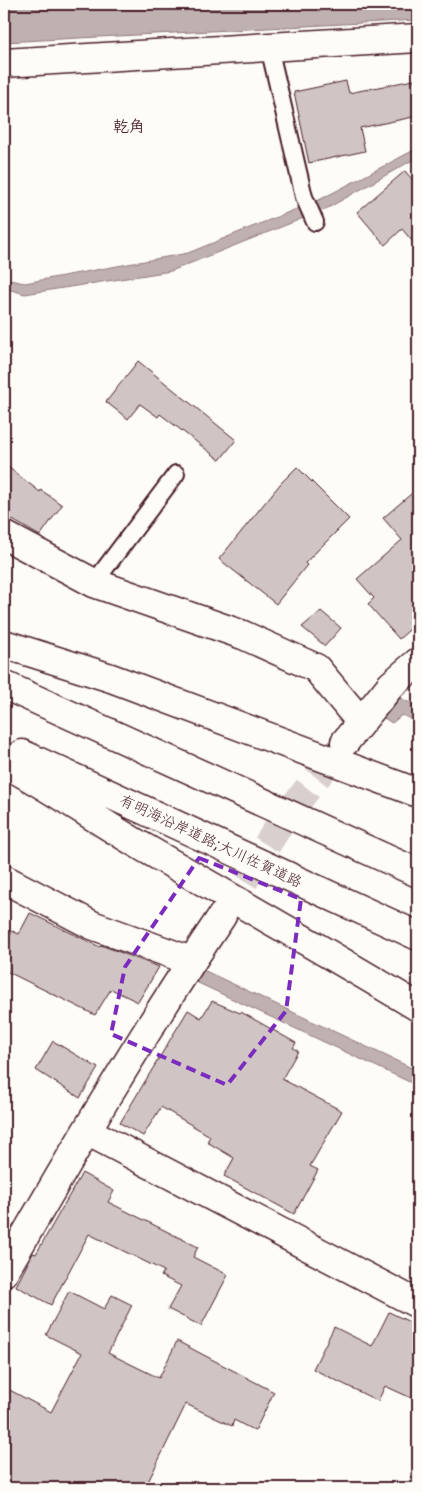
<svg xmlns="http://www.w3.org/2000/svg" width="422" height="1492" font-family="'Playpen Sans','Klee One',sans-serif">
<style>
.water{fill:#c0b1b1;stroke:#91777b}
.building{fill:#d0c5c4;stroke:#4a1f2b}
.lines{fill:none;stroke-linecap:round;stroke-linejoin:round}
.minor-tunnel{stroke:#d9d0ce;stroke-width:28;stroke-dasharray:28 14;stroke-linecap:butt}
.service-casing{stroke:#4a1f2b;stroke-width:20}
.minor-casing{stroke:#4a1f2b;stroke-width:31}
.motorway-casing{stroke:#4a1f2b;stroke-width:31}
.service{stroke:#fdfcf7;stroke-width:16}
.minor{stroke:#fdfcf7;stroke-width:28}
.motorway{stroke:#fdfcf7;stroke-width:28}
.marked{fill:none;stroke:#7b2cbf;stroke-width:4;stroke-dasharray:10 6;stroke-linejoin:round}
.labels{text-anchor:middle;stroke-width:5;stroke-linejoin:round;paint-order:stroke}
.street-label{font-size:15px;fill:#4a1f2b;stroke:#fdfcf7}
.neighbourhood-label{font-size:16px;font-weight:bold;fill:#4a1f2b;stroke:#fdfcf7}
</style>
<rect width="100%" height="100%" fill="#fdfcf7"/>
<filter id="ink" filterUnits="userSpaceOnUse"><feTurbulence type="fractalNoise" baseFrequency=".02" numOctaves="2"/><feDisplacementMap in="SourceGraphic" scale="10" xChannelSelector="R" yChannelSelector="G"/><feConvolveMatrix kernelMatrix="1 2 1 2 8 2 1 2 1" color-interpolation-filters="sRGB"/></filter>
<g filter="url(#ink)">
<path class="water" d="M 4,4 L 418,4 L 418,20 L 4,42 Z
M 418,148 L 418,157 L 326,209 L 171,271 L 25,294 L 4,288 L 4,279 L 25,283 L 188,253 L 321,199 Z
M 398,697 L 418,707 L 418,723 L 402,715 L 392,723 L 379,715 Z
M 199,968 L 418,1071 L 418,1086 L 194,981 Z"/>
<path class="building" d="M 418,79 L 418,116 L 360,128 L 365,151 L 309,163 L 294,92 L 346,81 L 349,93 Z
M 405,171 L 418,186 L 418,248 L 402,229 L 385,245 L 357,212 Z
M 138,361 L 236,440 L 220,460 L 160,414 L 158,417 L 140,404 L 128,419 L 106,402 Z
M 4,464 L 40,492 L 41,490 L 62,505 L 40,536 L 4,515 Z
M 297,467 L 349,519 L 305,563 L 307,565 L 276,604 L 219,559 L 281,483 Z
M 418,488 L 418,622 L 399,639 L 368,604 L 374,598 L 357,579 L 402,540 L 383,518 Z
M 321,611 L 341,628 L 325,646 L 302,627 Z
M 30,913 L 100,947 L 101,945 L 159,967 L 138,1002 L 111,989 L 95,1015 L 4,970 L 4,948 L 12,931 L 19,934 Z
M 212,1001 L 240,1013 L 241,1012 L 296,1043 L 293,1048 L 298,1051 L 282,1079 L 342,1111 L 310,1166 L 318,1170 L 294,1214 L 224,1176 L 234,1158 L 207,1142 L 210,1136 L 161,1107 L 143,1136 L 120,1123 L 188,1010 L 201,1018 Z
M 53,1041 L 98,1068 L 80,1098 L 36,1070 Z
M 82,1173 L 114,1191 L 108,1202 L 198,1247 L 193,1257 L 228,1275 L 201,1326 L 168,1309 L 181,1286 L 161,1276 L 164,1271 L 89,1234 L 51,1305 L 16,1286 L 33,1253 L 36,1254 Z
M 69,1291 L 104,1309 L 112,1295 L 132,1305 L 108,1353 L 159,1378 L 177,1341 L 274,1392 L 255,1431 L 234,1420 L 232,1426 L 186,1404 L 145,1488 L 14,1488 L 4,1484 L 4,1387 L 51,1412 L 82,1353 L 46,1335 Z
M 389,1312 L 418,1326 L 418,1401 L 385,1386 L 378,1401 L 313,1369 L 334,1327 L 372,1346 Z"/>
<g class="lines">
<path class="minor-tunnel" d="M 222,916 L 282,821 L 344,743"/>
<g class="service-casing">
<path id="service" d="M 269,47 L 304,197 L 315,222
M 94,583 L 176,474"/>
</g>
<g class="minor-casing">
<path id="minor" d="M 4,63 L 418,38
M 4,535 L 94,583 L 243,635 L 316,668 L 360,721
M 345,742 L 391,685 L 418,662
M 4,879 L 92,925 L 191,961
M 87,1131 L 418,1304
M 4,1272 C 73,1152 144,1031 222,916"/>
</g>
<g class="motorway-casing">
<path id="motorway" d="M 4,644 L 111,678 L 418,793
M 4,685 L 418,873
M 22,754 L 418,936
M 4,763 C 52,788 96,820 143,847 C 235,900 327,952 418,1007"/>
</g>
<use href="#service" class="service"/>
<use href="#minor" class="minor"/>
<use href="#motorway" class="motorway"/>
</g>
</g>
<path class="marked" d="M 199,858 L 301,899 L 286,1011 L 227,1085 L 111,1034 L 125,967 Z"/>
<g class="labels">
<g class="street-label">
<text transform="translate(211 841) rotate(25)" y="5">有明海沿岸道路;大川佐賀道路</text>
</g>
<g class="neighbourhood-label">
<text x="129" y="132">乾角</text>
</g>
</g>
<rect width="422" height="1492" fill="none" stroke="#fdfcf7" stroke-width="20"/>
<rect x="10" y="10" width="402" height="1472" fill="none" stroke="#4a1f2b" stroke-width="2" filter="url(#ink)"/>
</svg>
